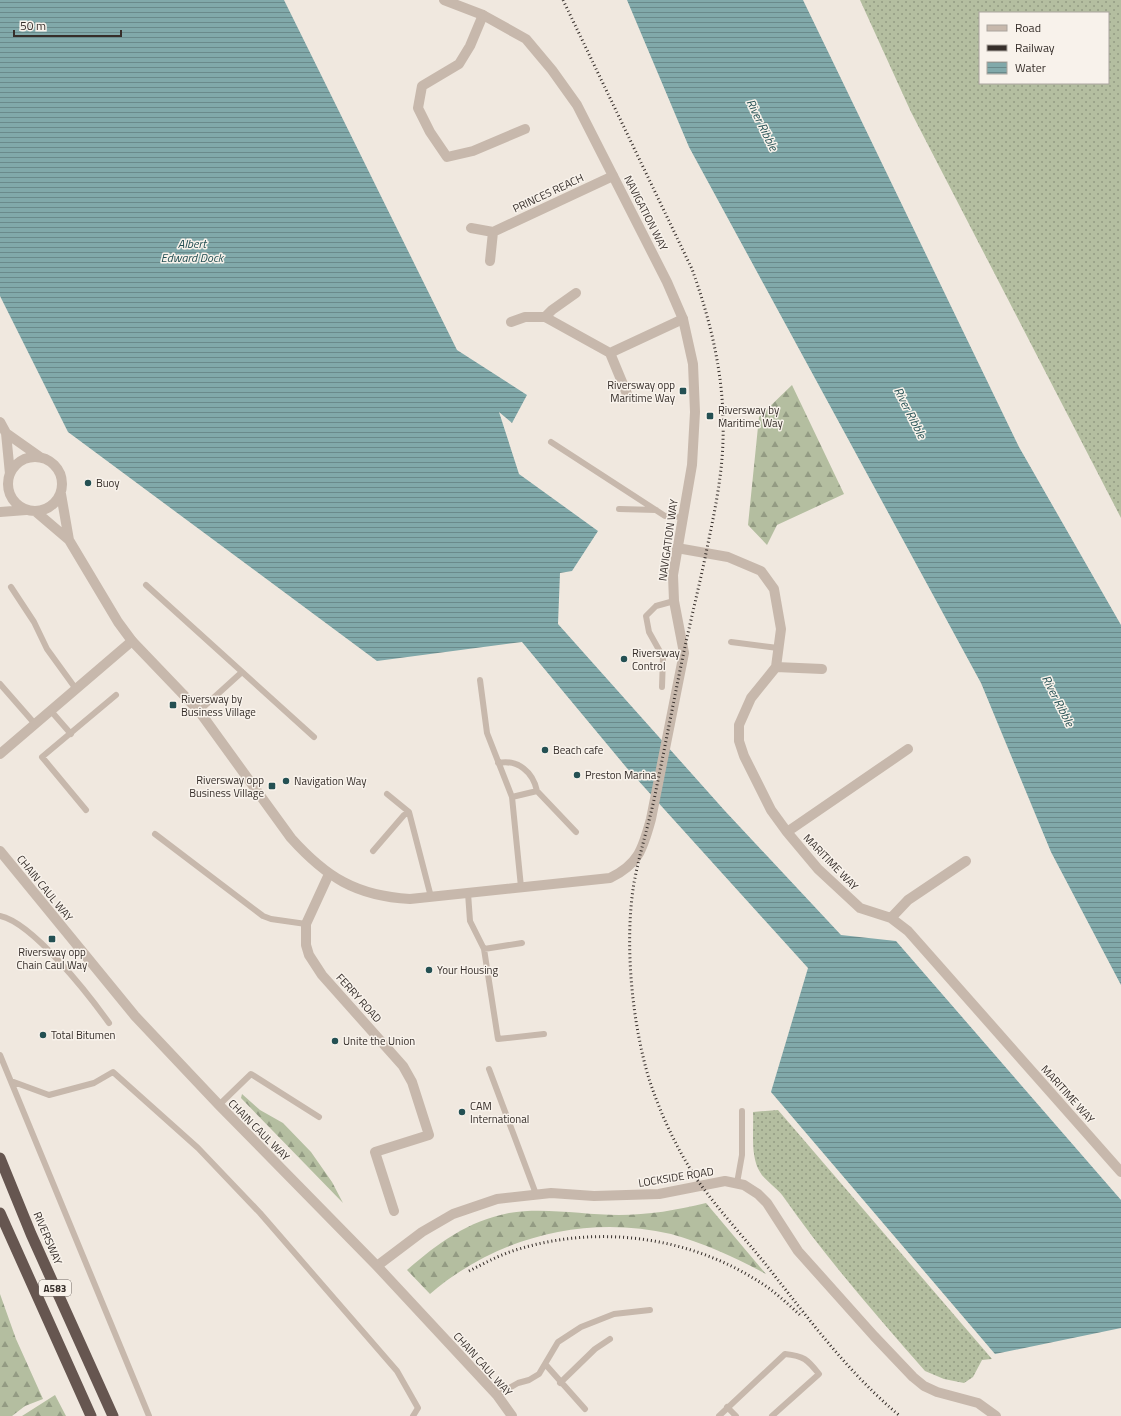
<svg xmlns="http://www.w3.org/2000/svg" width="1121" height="1416" font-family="'Titillium Web',sans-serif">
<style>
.grass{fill:url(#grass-dots);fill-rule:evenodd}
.forest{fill:url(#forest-firs)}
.water{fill:url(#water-rules)}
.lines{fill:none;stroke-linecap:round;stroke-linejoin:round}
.service{stroke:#c7b8ac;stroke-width:6}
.minor{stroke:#c7b8ac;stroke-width:10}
.tertiary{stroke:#c7b8ac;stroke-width:10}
.trunk{stroke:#665650;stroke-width:11}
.rail{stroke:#362e2a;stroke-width:3;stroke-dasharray:1 3;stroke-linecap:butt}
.poi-dot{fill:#245053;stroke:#f8f2eb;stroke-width:1.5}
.labels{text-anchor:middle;stroke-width:3;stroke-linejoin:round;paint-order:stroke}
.shield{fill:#f8f2eb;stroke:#706964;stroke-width:1}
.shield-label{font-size:10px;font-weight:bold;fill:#362e2a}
.street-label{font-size:11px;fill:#362e2a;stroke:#f8f2eb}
.poi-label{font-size:11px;fill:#362e2a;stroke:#f8f2eb;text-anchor:start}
.water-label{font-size:12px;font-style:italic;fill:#245053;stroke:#f8f2eb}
</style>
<defs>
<pattern id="grass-dots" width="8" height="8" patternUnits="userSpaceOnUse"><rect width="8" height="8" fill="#b4bea0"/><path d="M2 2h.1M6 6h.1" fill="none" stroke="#939b83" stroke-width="1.8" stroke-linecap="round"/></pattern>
<pattern id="forest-firs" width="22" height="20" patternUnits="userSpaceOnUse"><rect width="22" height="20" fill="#b4bea0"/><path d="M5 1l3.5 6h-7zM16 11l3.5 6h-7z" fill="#939b83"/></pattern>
<pattern id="water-rules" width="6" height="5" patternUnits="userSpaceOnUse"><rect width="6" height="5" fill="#81a9aa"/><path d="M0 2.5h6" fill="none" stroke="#6a8a8b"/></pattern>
</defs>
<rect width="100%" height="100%" fill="#f0e8df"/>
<path class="grass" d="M 860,0 L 1121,0 L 1121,518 L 911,112 ZM 980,13 L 1108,13 L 1108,83 L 980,83 Z
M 778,1110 L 992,1359 L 982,1360 L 973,1377 L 964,1383 L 944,1379 L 925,1371 C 876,1315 827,1259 785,1199 C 779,1189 764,1180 760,1172 C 750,1156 754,1131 753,1112 Z"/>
<path class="forest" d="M 792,385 L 844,494 L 777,525 L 767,545 L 748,525 L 759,417 Z
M 242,1094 L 260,1110 L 283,1123 L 311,1152 L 332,1182 L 343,1203 L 241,1098 Z
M 706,1203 L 766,1274 C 736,1258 704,1243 671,1234 C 586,1214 496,1237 430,1294 L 407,1270 C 438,1243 468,1221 509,1213 C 545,1207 583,1215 619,1215 C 648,1215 678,1210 706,1203 Z
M 0,1294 L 16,1339 L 43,1399 L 25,1406 L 12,1416 L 0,1416 Z
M 55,1395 L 66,1416 L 22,1416 Z"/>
<path class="water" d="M 0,0 L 284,0 L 457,350 L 527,395 L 512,423 L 499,412 L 519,474 L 598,531 L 572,571 L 560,573 L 558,624 L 725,811 L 841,935 L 896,941 L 1121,1200 L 1121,1328 L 995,1354 L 771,1092 L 808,968 L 626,767 L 522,642 L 377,661 L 68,432 L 0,296 Z
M 627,0 L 803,0 L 1019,447 L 1121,625 L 1121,985 L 1051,852 L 981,683 L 689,147 Z"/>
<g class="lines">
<path class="service" d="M 551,442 L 665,516 L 682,517
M 619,509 L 656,510
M 146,585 L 314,737
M 11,587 L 34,622 L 47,649 L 76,689
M 731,642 L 778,648
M 480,680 L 487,733 L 512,797 L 521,887
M 0,684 L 35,724
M 662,687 L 663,657 L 649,632 L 646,616 L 656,606 L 674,601
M 51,711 L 71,734
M 199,711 L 242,672
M 498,763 C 518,759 533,772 537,791
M 387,794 L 409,812 L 431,897
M 512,797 L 537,791 L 576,832
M 86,810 L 42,757 L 116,695
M 155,834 L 263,916 L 271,919 L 306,924
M 373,851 L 404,815 L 409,812
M 468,893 L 470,921 L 484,949 L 498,1039 L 544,1034
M 0,916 C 33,923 89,995 109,1023
M 484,949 L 522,943
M 0,1055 L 149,1416
M 489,1069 L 536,1194
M 11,1081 L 49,1095 L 94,1083 L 113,1072 L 198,1148 L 260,1213 L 397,1371 L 418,1408 L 413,1416
M 219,1105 L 251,1074 L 319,1117
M 737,1183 L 742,1155 L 742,1111
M 546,1365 L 585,1409
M 560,1383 L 595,1349 L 610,1339
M 497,1395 L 518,1383 L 529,1380 L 539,1374 L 558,1342 L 581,1327 L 614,1314 L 650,1310
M 727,1407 L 736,1416
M 719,1416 L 785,1354 C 804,1356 807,1359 819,1374 L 772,1416"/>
<path class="minor" d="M 483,15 L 470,46 L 459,64 L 422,86 L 418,108 L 430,132 L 447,157 L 473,151 L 525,129
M 471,228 L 493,232 L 613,176
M 490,261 L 493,232
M 545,317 L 610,353 L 683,319
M 511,322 L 525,317 L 545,317 L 552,310 L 576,293
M 610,353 L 627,394
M 677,548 L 728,557 L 761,571 L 774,589 L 781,629 L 776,667 L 751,698 L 739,725 L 739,741 L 744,756 L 771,810 L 787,832 L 818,869 L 860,908 L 891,918 L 908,931 L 1121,1172
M 776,667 L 822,669
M 0,754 L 132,641
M 787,832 L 908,749
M 0,851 L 135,1016 L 219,1105 L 377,1266 L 497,1395 L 512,1416
M 329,874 L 306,924 L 306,945 L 309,955 L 322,975 L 403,1066 L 412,1082 L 429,1135 L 375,1152 L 394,1211
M 891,918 L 908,900 L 966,861
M 377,1266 L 422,1232 L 453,1214 L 497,1199 L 551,1193 L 594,1196 L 659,1194 L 725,1181 L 744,1185 L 758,1194 L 767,1203 L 798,1251 L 874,1336 L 913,1377 L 924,1386 L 937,1392 L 978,1403 L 996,1416"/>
<path class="tertiary" d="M 0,422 L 6,433 L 10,474
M 6,433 L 40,457
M8 484a27 27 0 1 1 54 0a27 27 0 1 1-54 0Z
M 61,494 L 69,540 L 118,622 L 132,641 L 199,711 L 291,838 C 326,877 356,896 410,899 L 610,878 C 639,864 643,848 651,819 L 684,653 L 674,601 L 673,575 L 692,465 L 695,412 L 693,364 L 683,319 L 667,282 L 577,105 L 552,70 L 526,39 L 483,15 L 444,0
M 35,511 L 69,540
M 0,512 L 26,510"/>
<path class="trunk" d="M 0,1158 L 31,1234 L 113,1416
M 0,1213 L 91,1416"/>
<path class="rail" d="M 563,0 L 692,269 C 712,325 725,380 723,440 C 722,480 713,519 705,558 C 698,591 690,623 683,656 C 674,699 666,742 657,785 C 651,818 640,850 634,883 C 624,942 632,1025 650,1082 C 661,1115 677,1149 696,1178 C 716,1207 741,1234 763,1261 C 806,1315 847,1372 900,1416
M 469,1271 C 485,1263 501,1254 519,1249 C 598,1225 687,1236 758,1281 C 773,1290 787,1303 800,1315"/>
</g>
<g class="poi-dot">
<rect x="679" y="387" width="8" height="8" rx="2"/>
<rect x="706" y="412" width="8" height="8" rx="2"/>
<circle cx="88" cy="483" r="4"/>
<circle cx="624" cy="659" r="4"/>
<rect x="169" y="701" width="8" height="8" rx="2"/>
<circle cx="545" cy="750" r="4"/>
<circle cx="577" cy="775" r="4"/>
<circle cx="286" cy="781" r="4"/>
<rect x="268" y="782" width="8" height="8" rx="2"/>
<rect x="48" y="935" width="8" height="8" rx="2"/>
<circle cx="429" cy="970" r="4"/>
<circle cx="43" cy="1035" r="4"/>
<circle cx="335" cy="1041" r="4"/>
<circle cx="462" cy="1112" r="4"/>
</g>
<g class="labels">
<rect class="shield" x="39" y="1280" width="32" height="16" rx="3"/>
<g class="shield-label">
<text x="55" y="1292">A583</text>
</g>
<g class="street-label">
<text transform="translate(548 193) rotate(-25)" y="4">PRINCES REACH</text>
<text transform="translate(646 213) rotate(63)" y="4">NAVIGATION WAY</text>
<text transform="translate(668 540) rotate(-82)" y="4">NAVIGATION WAY</text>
<text transform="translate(831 862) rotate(46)" y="4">MARITIME WAY</text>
<text transform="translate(45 888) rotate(51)" y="4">CHAIN CAUL WAY</text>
<text transform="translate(359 998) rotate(48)" y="4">FERRY ROAD</text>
<text transform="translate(1068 1094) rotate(48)" y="4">MARITIME WAY</text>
<text transform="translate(259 1130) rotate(45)" y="4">CHAIN CAUL WAY</text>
<text transform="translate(676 1177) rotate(-9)" y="4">LOCKSIDE ROAD</text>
<text transform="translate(48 1238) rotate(67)" y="4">RIVERSWAY</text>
<text transform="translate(483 1364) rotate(48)" y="4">CHAIN CAUL WAY</text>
</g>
<g class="poi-label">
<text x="675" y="389" text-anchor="end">Riversway opp<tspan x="675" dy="13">Maritime Way</tspan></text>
<text x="718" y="414">Riversway by<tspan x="718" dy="13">Maritime Way</tspan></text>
<text x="96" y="487">Buoy</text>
<text x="632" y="657">Riversway<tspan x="632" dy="13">Control</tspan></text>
<text x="181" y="703">Riversway by<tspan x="181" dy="13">Business Village</tspan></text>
<text x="553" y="754">Beach cafe</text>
<text x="585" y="779">Preston Marina</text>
<text x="264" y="784" text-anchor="end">Riversway opp<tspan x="264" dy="13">Business Village</tspan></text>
<text x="294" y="785">Navigation Way</text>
<text x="52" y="956" text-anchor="middle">Riversway opp<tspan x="52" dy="13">Chain Caul Way</tspan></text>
<text x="437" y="974">Your Housing</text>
<text x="51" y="1039">Total Bitumen</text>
<text x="343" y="1045">Unite the Union</text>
<text x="470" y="1110">CAM<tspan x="470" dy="13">International</tspan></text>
</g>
<g class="water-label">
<text transform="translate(762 125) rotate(64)" y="4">River Ribble</text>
<text x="192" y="248">Albert<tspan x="192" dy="14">Edward Dock</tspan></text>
<text transform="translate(910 413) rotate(63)" y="4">River Ribble</text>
<text transform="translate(1058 701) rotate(63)" y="4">River Ribble</text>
</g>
</g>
<rect x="979" y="12" width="130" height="72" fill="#f8f2eb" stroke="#aaa49e"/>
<rect x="987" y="25" width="20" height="6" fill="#c7b8ac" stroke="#aaa49e"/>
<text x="1015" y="32" font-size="12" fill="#362e2a">Road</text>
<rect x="987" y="45" width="20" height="6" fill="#362e2a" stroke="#aaa49e"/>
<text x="1015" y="52" font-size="12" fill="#362e2a">Railway</text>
<rect x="987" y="62" width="20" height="12" fill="url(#water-rules)" stroke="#aaa49e"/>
<text x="1015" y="72" font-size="12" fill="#362e2a">Water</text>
<path d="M14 30v6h107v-6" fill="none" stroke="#362e2a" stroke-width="2"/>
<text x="20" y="30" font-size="12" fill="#362e2a" stroke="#f8f2eb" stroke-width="3" paint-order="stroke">50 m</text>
</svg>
